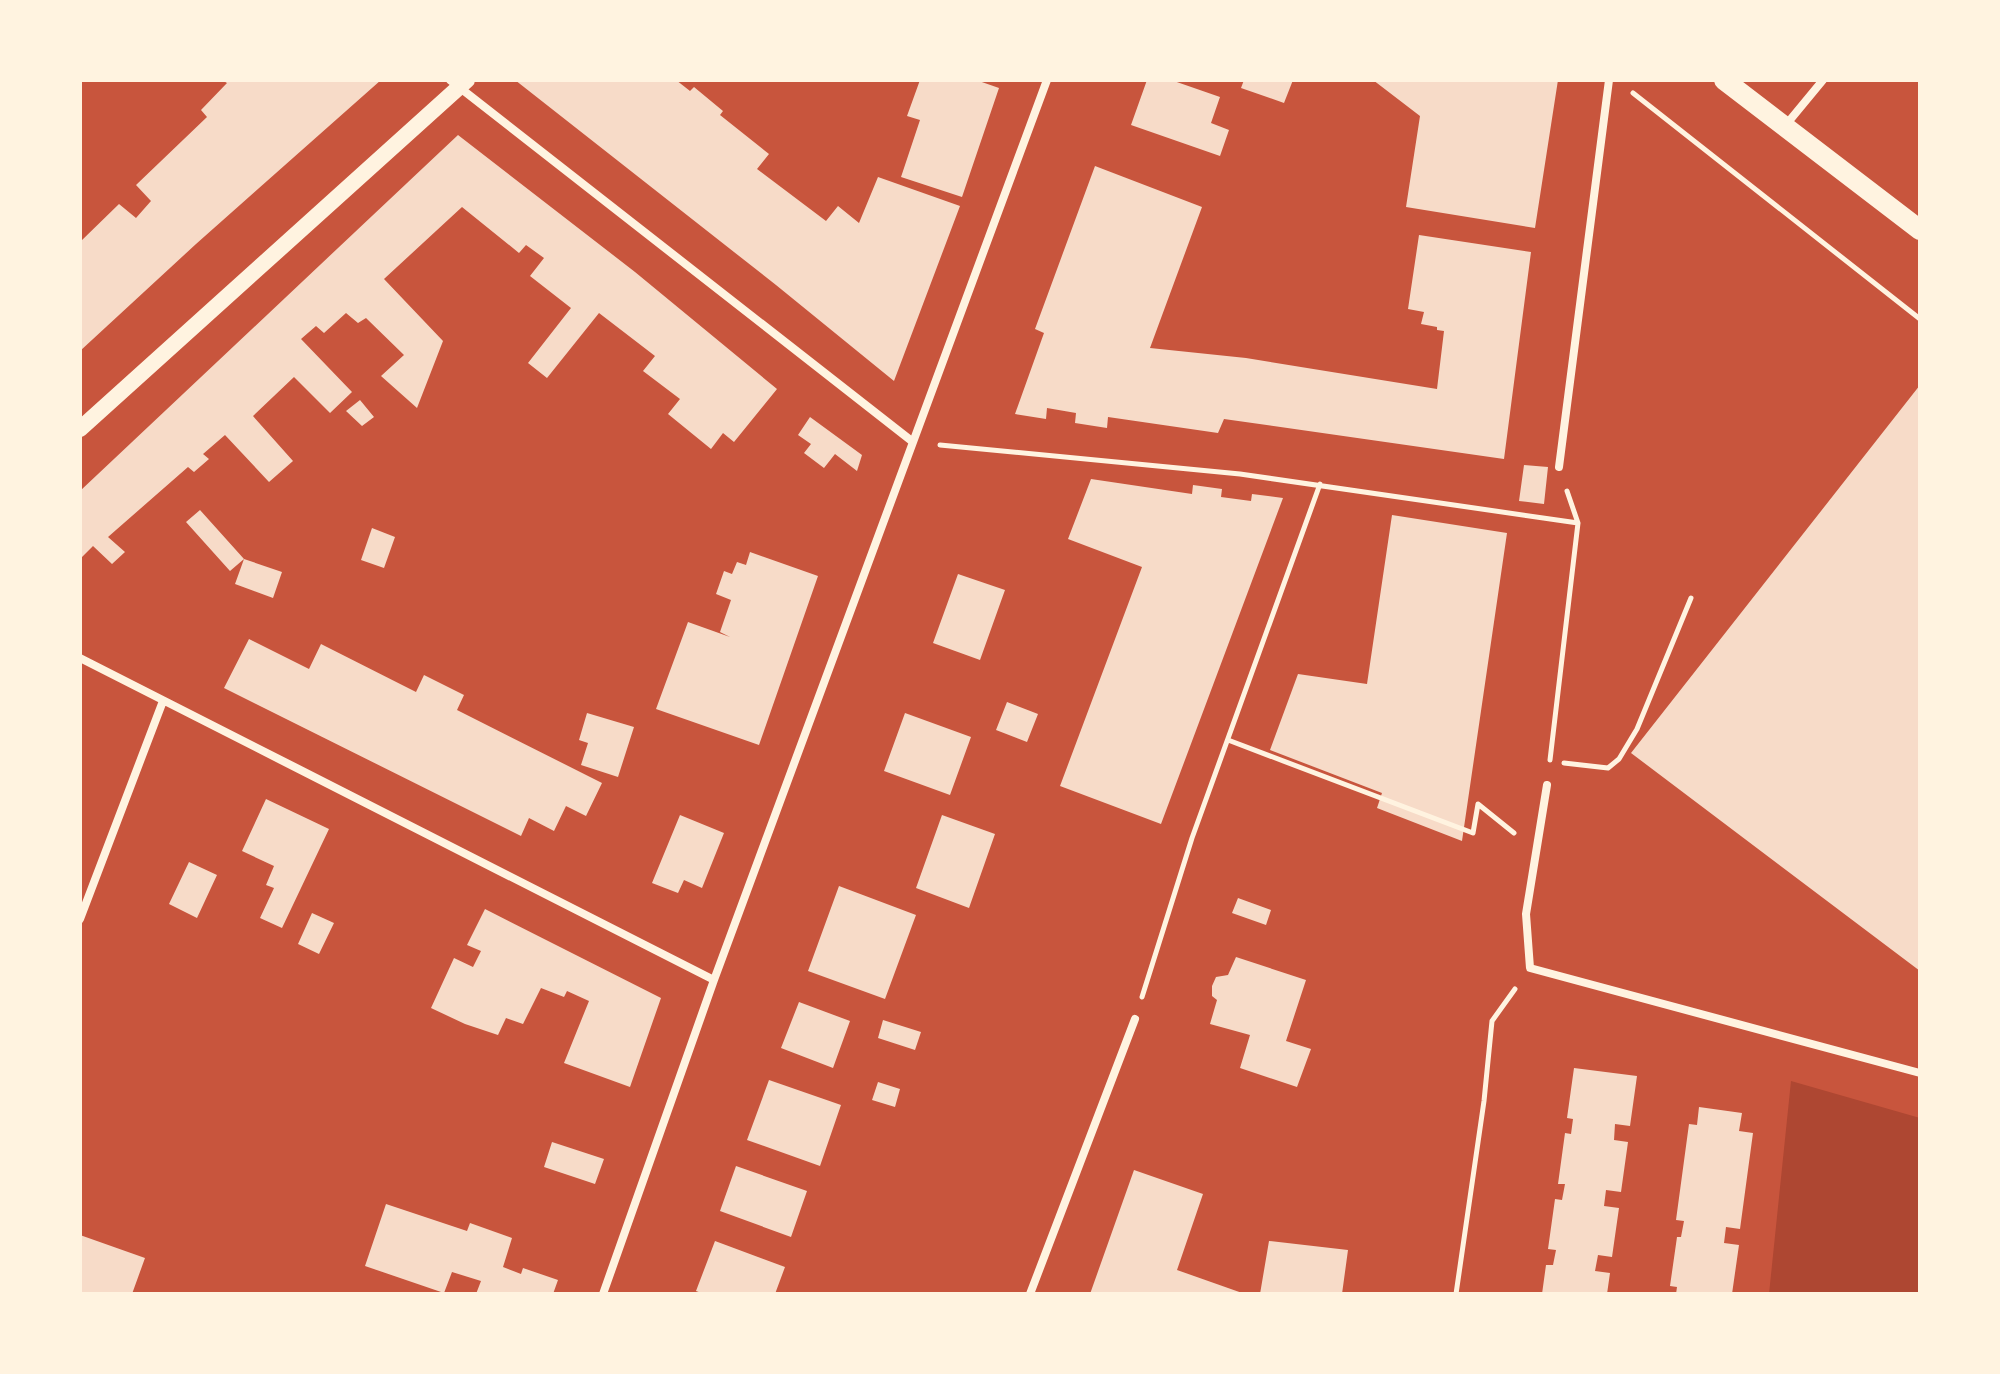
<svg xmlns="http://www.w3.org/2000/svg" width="2000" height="1374" font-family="Cabin,sans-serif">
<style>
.green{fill:#ae4732}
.building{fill:#f7dbc8}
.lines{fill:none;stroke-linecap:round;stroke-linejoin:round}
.path{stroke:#fff3e0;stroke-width:5}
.minor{stroke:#fff3e0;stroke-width:8}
.secondary{stroke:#fff3e0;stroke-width:16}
.primary{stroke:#fff3e0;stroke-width:20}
</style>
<rect width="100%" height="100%" fill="#c8553d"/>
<path class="green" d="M 1791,1081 L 1920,1118 L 1920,1294 L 1769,1294 Z"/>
<path class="building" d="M 222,80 L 381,80 L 196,244 L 80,351 L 80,242 L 119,204 L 136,218 L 151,201 L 136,185 L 207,117 L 201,110 L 227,83 Z
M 515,80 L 676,80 L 690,91 L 694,87 L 723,111 L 720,115 L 769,154 L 757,169 L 826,221 L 838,206 L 859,223 L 878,177 L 960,206 L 894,381 L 776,285 Z
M 920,80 L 976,80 L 999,88 L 962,197 L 901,177 L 920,120 L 907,116 Z
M 1147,80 L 1171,80 L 1220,97 L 1211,123 L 1229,130 L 1220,156 L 1131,125 Z
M 1244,80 L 1293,80 L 1284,103 L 1241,88 Z
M 1373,80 L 1558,80 L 1535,228 L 1406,207 L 1420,116 Z
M 458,135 L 635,272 L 777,389 L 734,442 L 723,433 L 711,449 L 668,414 L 680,399 L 643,371 L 655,356 L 599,313 L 547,378 L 528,363 L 571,308 L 530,276 L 544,258 L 526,245 L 519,253 L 462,207 L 384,279 L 443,341 L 417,408 L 381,376 L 404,355 L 366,318 L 358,323 L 346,313 L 324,333 L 316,326 L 301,339 L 352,392 L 330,413 L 294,377 L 253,416 L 293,461 L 269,482 L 225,435 L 203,454 L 209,459 L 194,472 L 188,467 L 108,537 L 125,552 L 112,564 L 93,546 L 80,559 L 80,491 Z
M 1095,166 L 1202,207 L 1150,348 L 1246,358 L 1437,389 L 1444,331 L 1437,330 L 1437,327 L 1421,324 L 1424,312 L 1408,309 L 1419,235 L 1531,252 L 1504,459 L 1224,419 L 1218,433 L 1108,417 L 1107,428 L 1075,423 L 1076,413 L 1047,408 L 1046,419 L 1015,414 L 1044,333 L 1035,329 Z
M 1920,385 L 1920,971 L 1631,753 Z
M 360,400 L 374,417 L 362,426 L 346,411 Z
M 810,417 L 862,455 L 857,471 L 835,454 L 824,468 L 804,453 L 811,444 L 798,435 Z
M 1524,465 L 1548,467 L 1544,504 L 1519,501 Z
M 1091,479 L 1192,494 L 1193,485 L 1222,489 L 1221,497 L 1251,501 L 1252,494 L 1283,498 L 1161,824 L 1060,786 L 1142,567 L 1068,539 Z
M 200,510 L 244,559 L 230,571 L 186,522 Z
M 1392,515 L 1507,533 L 1462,841 L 1377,808 L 1382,793 L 1270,750 L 1298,674 L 1367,684 Z
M 372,528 L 395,537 L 384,568 L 361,560 Z
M 750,552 L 818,576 L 759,745 L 656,709 L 688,622 L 730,637 L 720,632 L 731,600 L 716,594 L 724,571 L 732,574 L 737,562 L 746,565 Z
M 244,559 L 282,572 L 273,598 L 235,584 Z
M 958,574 L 1005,590 L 980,660 L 933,643 Z
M 249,639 L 309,669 L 321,644 L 416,692 L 424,675 L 464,695 L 457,710 L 602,783 L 586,816 L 566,806 L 554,831 L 529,818 L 521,836 L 224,688 Z
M 1007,702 L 1038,714 L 1027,742 L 996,730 Z
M 587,713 L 634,727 L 618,777 L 581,765 L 588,743 L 579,740 Z
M 905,713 L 971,737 L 950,795 L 884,771 Z
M 266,799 L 329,829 L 282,928 L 260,918 L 274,888 L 266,885 L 274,866 L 242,851 Z
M 680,815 L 724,833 L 702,888 L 684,880 L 678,893 L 652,883 Z
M 942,815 L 995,834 L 969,908 L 916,888 Z
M 189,862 L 217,875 L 197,918 L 169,904 Z
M 839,886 L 916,915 L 885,999 L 808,971 Z
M 1238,898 L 1271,910 L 1266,925 L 1232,913 Z
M 485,909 L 661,998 L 630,1087 L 564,1063 L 589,1001 L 567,991 L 564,997 L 541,988 L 523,1024 L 506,1018 L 498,1035 L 465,1024 L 431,1008 L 454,958 L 473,967 L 481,951 L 467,945 Z
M 312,913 L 334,923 L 319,954 L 298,944 Z
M 1236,957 L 1306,980 L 1286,1041 L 1311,1049 L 1297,1087 L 1240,1068 L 1250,1035 L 1210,1024 L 1217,1000 L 1212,996 L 1212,986 L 1216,977 L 1228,975 Z
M 799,1002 L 850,1021 L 833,1068 L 781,1048 Z
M 883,1020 L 921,1032 L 915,1050 L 878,1038 Z
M 1574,1068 L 1637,1076 L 1630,1126 L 1615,1124 L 1614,1140 L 1628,1142 L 1621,1192 L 1606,1190 L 1604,1206 L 1619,1208 L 1612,1257 L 1598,1255 L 1595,1271 L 1610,1273 L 1607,1294 L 1542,1294 L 1546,1265 L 1553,1265 L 1556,1250 L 1548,1249 L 1555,1199 L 1562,1200 L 1565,1184 L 1558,1184 L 1565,1133 L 1571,1134 L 1573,1119 L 1567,1118 Z
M 769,1080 L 841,1105 L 820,1166 L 747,1140 Z
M 878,1082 L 900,1089 L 895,1107 L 872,1100 Z
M 1699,1107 L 1742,1113 L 1739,1131 L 1753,1133 L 1740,1229 L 1726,1227 L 1724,1243 L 1739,1245 L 1732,1294 L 1718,1292 L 1718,1294 L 1676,1294 L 1677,1287 L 1670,1286 L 1677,1237 L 1681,1237 L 1684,1221 L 1676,1220 L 1689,1124 L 1697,1125 Z
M 552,1142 L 604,1159 L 595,1184 L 544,1167 Z
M 736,1166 L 807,1191 L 791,1237 L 720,1211 Z
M 1134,1170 L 1203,1194 L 1177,1270 L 1245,1294 L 1090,1294 Z
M 386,1204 L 467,1231 L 470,1223 L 512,1238 L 503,1267 L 521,1274 L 523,1268 L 558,1280 L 553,1294 L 476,1294 L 481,1281 L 452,1272 L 444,1293 L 365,1266 Z
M 80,1235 L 145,1258 L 132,1294 L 80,1294 Z
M 715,1241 L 785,1267 L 775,1294 L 704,1294 L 696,1291 Z
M 1269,1241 L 1348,1250 L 1342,1294 L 1260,1294 Z"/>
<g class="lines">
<path class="path" d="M 1633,93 L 1920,319
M 940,445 L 1240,474 L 1578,523 L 1550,760
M 1567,491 L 1578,523
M 1228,740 L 1473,833 L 1478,804 L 1514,833
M 1564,763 L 1608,768 L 1619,759 L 1637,729 L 1691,598
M 1142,997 L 1192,838 L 1320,484
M 1456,1294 L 1484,1101 L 1492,1021 L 1515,989"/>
<path class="minor" d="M 450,80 L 913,442
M 1785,126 L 1823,80
M 1559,467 L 1609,80
M 80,658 L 714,980
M 1547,785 L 1526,914 L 1530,968 L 1920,1073
M 80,919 L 163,701
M 603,1294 L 714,980 L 1047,80
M 1030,1294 L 1135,1019"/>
<path class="secondary" d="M 80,429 L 467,80"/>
<path class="primary" d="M 1724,80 L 1920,230"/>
</g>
<rect width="2000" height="1374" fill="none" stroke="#fff3e0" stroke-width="164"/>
</svg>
